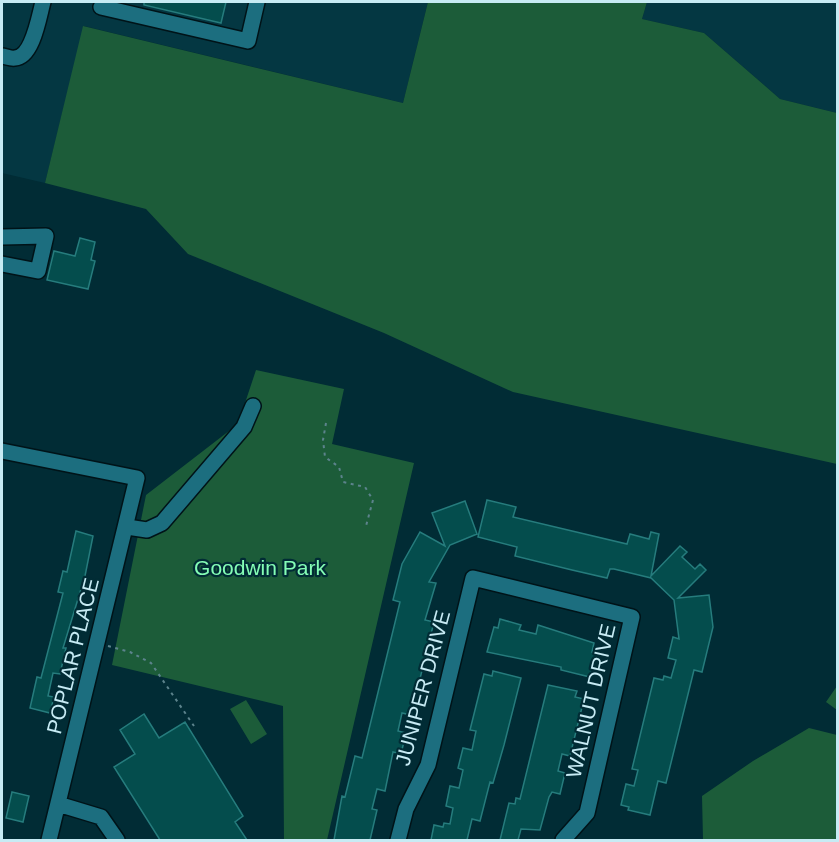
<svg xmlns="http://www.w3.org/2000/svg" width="839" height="842" font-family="Arial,sans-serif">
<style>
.built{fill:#043742}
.green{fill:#1c5c39}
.building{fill:#044d4d;stroke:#267c7d;stroke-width:1.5}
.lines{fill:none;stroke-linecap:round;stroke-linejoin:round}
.minor-casing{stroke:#001318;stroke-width:18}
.path{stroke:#5c838c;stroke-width:2;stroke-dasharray:3 4.5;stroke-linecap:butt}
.minor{stroke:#1c6e7f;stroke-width:15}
.labels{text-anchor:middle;stroke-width:4.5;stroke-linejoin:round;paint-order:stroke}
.park-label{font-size:21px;fill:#84fdb5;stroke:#012c35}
.street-label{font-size:21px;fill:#c7ebf4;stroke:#012c35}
</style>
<rect width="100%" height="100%" fill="#012c35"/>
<path class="built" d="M 2,2 L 428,2 L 403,103 L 84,26 L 45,183 L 2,173 Z
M 647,2 L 837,2 L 837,113 L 780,99 L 704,33 L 642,19 Z"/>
<path class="green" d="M 428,2 L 647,2 L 642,19 L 704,33 L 780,99 L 837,113 L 837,464 L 513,392 L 384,333 L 188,254 L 146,209 L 45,183 L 83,26 L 403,103 Z
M 256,370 L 344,389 L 332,444 L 414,463 L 327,840 L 284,840 L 283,706 L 112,665 L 146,495 L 238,424 Z
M 837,686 L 837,710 L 826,702 Z
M 246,700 L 267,734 L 251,744 L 230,709 Z
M 809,728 L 837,735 L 837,840 L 703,840 L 702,796 L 753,761 Z"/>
<path class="building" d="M 144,2 L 226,2 L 221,23 L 144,5 Z
M 80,238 L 95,242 L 91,260 L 95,261 L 88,289 L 47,280 L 54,251 L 75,256 Z
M 487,500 L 516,507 L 513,517 L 627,544 L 630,534 L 649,539 L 651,532 L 659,534 L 651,576 L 680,546 L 687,552 L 682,557 L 695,569 L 700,564 L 706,570 L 678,598 L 709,595 L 713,627 L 702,672 L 694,670 L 666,783 L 658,781 L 650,815 L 628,810 L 629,807 L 621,805 L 626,784 L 634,786 L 638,770 L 632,769 L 654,678 L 663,680 L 664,676 L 671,678 L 676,660 L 668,658 L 673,637 L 679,639 L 674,600 L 651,578 L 614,569 L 610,569 L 607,578 L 572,570 L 515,556 L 517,547 L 478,537 Z
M 465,501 L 477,534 L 450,545 L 429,582 L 436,583 L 425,620 L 434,622 L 411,715 L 402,713 L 398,731 L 406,733 L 401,754 L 393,752 L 385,791 L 377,789 L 372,809 L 377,810 L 370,840 L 334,840 L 342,796 L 345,797 L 355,756 L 362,758 L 400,602 L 393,600 L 402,564 L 420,532 L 445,546 L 432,513 Z
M 76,531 L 93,536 L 85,576 L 63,648 L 66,648 L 60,674 L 53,673 L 48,696 L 54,697 L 50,713 L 30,708 L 37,677 L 41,678 L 63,593 L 58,592 L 63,571 L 67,572 Z
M 500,619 L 521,625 L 519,630 L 536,634 L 538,625 L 594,643 L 592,652 L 596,652 L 590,677 L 561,670 L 561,667 L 487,652 L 494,627 L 498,628 Z
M 493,671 L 521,678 L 504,745 L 493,783 L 490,782 L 480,821 L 472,819 L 467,840 L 431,840 L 434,825 L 443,827 L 444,823 L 450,824 L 453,808 L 446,806 L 450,786 L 459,788 L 463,770 L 458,768 L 463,748 L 472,750 L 476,731 L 470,730 L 484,674 L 492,676 Z
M 548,685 L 577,691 L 575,697 L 584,699 L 570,756 L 562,754 L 558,771 L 565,773 L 560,794 L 552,792 L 549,797 L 540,830 L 521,829 L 518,840 L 500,840 L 509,803 L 515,804 L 516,798 L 520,799 Z
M 144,714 L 159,738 L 185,722 L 243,816 L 235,822 L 247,840 L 160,840 L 114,767 L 135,754 L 120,730 Z
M 12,792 L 29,796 L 23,822 L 6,818 Z"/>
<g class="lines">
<g class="minor-casing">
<path id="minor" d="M 101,7 L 248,41 L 257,2
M 2,56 C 5,56 11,59 15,58 C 33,57 39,16 43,2
M 2,237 L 46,236 L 38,271 L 2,264
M 2,451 L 137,478 L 49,840
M 127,527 L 147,530 L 162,523 L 244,427 L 253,406
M 58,804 L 101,817 L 117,840
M 398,840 L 406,809 L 428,765 L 473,578 L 632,617 L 587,813 L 563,840"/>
</g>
<path class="path" d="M 326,423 L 323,440 L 325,457 L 339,467 L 343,482 L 365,487 L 373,500 L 366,526
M 108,646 L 130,652 L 151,663 L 194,726"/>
<use href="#minor" class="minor"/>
</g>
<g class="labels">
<g class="park-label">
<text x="260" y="575">Goodwin Park</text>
</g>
<g class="street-label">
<text transform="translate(73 656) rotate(-76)" y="7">POPLAR PLACE</text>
<text transform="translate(423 688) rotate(-75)" y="7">JUNIPER DRIVE</text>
<text transform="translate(591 701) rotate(-77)" y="7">WALNUT DRIVE</text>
</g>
</g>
<rect width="839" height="842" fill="none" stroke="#c7ebf4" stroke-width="6"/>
</svg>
